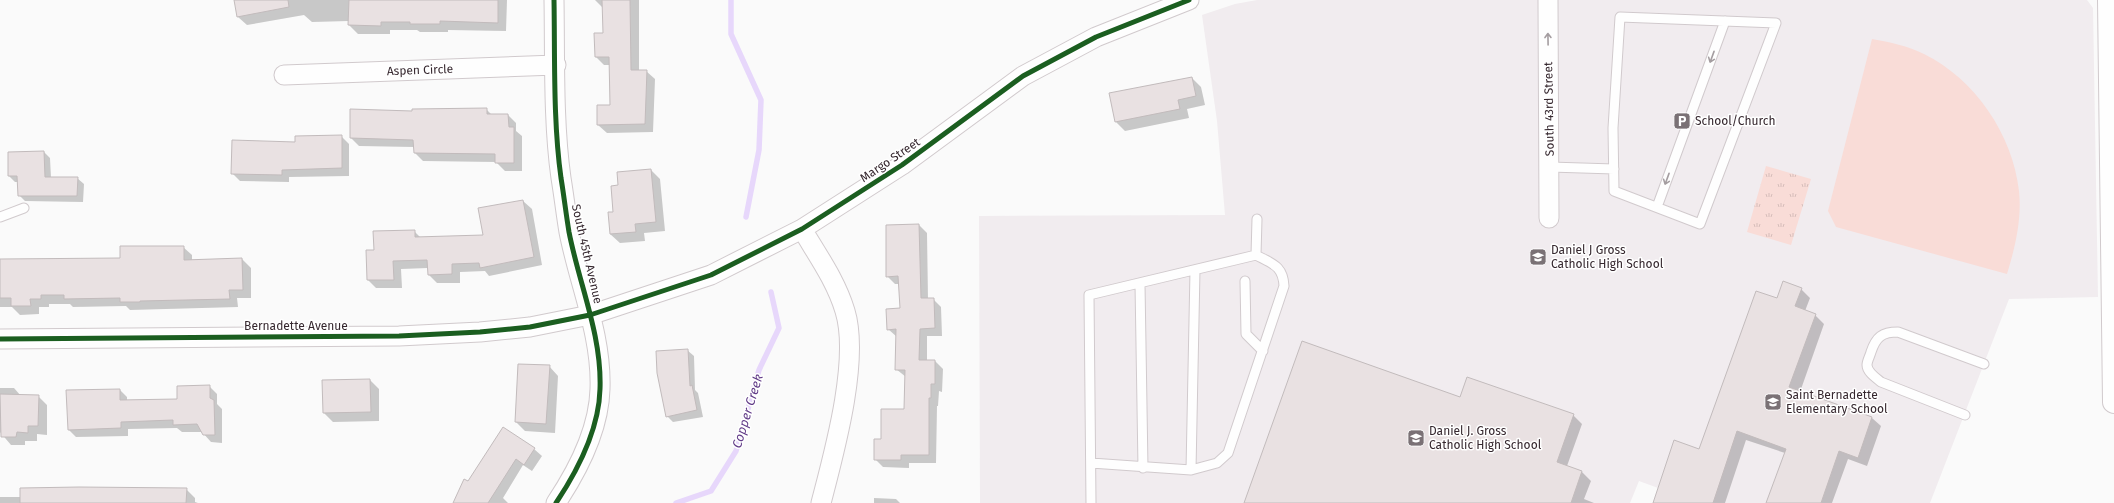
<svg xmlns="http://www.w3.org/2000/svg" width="2114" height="503" font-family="'Fira Sans',sans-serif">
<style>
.built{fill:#f1ecef}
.grass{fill:url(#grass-tufts)}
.pitch{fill:#f9dcd7}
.shadow{fill:#0003}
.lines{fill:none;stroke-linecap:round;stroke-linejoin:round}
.stream{stroke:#e7d7fb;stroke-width:5.5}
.building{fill:#e9e1e2;stroke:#c2bbbc}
.lane-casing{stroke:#d1cacd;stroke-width:11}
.street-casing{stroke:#d1cacd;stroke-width:21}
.secondary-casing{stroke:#d1cacd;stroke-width:24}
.lane{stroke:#fefefe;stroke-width:9}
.street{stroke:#fefefe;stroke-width:19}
.secondary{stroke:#fefefe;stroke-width:22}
.cycleway-casing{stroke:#fff;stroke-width:8}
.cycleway{stroke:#1b5e20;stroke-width:5}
.oneway{stroke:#a49da0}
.labels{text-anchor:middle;stroke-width:3;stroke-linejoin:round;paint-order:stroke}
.street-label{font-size:12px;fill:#35272e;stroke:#fff}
.poi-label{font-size:12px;fill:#35272e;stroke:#fff;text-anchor:start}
.water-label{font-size:13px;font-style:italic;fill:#613b87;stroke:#fff}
</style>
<defs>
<pattern id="grass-tufts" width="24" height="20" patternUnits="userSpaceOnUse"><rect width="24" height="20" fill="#f9dcd7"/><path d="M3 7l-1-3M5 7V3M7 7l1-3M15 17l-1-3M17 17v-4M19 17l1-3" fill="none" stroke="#d6bdb9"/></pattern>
</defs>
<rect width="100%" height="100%" fill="#fafafa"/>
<path class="built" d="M 1257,0 L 2087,0 L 2093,8 L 2098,297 L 2009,299 L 1930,503 L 1699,503 L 1639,481 L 1630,503 L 980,503 L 979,216 L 1225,215 L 1217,121 L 1202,15 L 1235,4 Z"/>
<path class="grass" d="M 1766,166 L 1811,179 L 1791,245 L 1747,232 Z"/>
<path class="pitch" d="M 1872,39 C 1890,42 1908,46 1924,54 C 1975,79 2013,135 2019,191 C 2022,219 2015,248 2007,274 L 1836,227 L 1828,211 Z"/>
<path class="shadow" d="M 235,0 L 507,0 L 506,31 L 448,30 L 448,32 L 420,32 L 417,30 L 390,30 L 390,34 L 358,34 L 349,25 L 349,21 L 312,22 L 304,15 L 247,25 L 238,17 Z
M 595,0 L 639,0 L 639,71 L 646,71 L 655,79 L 653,132 L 607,133 L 598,125 L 611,106 L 610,65 L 604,65 L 596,57 L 604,34 L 603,8 Z
M 1192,78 L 1201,87 L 1205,105 L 1187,109 L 1189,118 L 1125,131 L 1116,122 Z
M 486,109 L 492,115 L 508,115 L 516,123 L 516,131 L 522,136 L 522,171 L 505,171 L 496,162 L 423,161 L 415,153 L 414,147 L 359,146 L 351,138 L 413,112 Z
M 341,136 L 349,144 L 349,176 L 289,177 L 289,182 L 240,181 L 232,173 L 296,143 Z
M 44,152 L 50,158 L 51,178 L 77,178 L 84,184 L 83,202 L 25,201 L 19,195 L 19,182 L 15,182 L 9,176 Z
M 651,170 L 660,179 L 665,231 L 644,233 L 645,241 L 620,243 L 610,234 L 619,186 Z
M 523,201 L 532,209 L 542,265 L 489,276 L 485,271 L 460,272 L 460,283 L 437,283 L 429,275 L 428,268 L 401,269 L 402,288 L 376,288 L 368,280 L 375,251 L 414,231 L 421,238 L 484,236 Z
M 919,225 L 927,233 L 928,299 L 933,299 L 941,307 L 942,336 L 927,336 L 927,361 L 935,361 L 943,369 L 942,392 L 939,391 L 938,406 L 937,406 L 936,463 L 909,463 L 909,468 L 883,467 L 875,459 L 882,440 L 905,410 L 906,377 L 896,369 L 897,337 L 888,329 L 901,309 L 900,284 L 895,284 L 887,276 Z
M 183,247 L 192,255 L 192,260 L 242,259 L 251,268 L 251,298 L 237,298 L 238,307 L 130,310 L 126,306 L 73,307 L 70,304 L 49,304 L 49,307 L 39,307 L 39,314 L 20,315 L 12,307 L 0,307 L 0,260 L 121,259 Z
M 1801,289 L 1810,298 L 1805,311 L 1815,315 L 1824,324 L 1800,392 L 1872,418 L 1881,426 L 1867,466 L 1848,459 L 1832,503 L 1767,503 L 1785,453 L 1746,440 L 1725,503 L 1653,503 L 1700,450 L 1778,300 Z
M 687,350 L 694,356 L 695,390 L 698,393 L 703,417 L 673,422 L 667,416 Z
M 549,366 L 558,376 L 555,433 L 525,431 L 516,422 Z
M 370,380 L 379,389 L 379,421 L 333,422 L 324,413 Z
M 209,386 L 217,394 L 217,404 L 222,409 L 222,443 L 211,442 L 202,432 L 182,432 L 177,428 L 128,429 L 128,436 L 76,437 L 69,430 L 120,390 L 127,397 L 127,401 L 178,400 Z
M 0,388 L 14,388 L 21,396 L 38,396 L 47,405 L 47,435 L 37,434 L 37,441 L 25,441 L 25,445 L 11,445 L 0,432 Z
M 1461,398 L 1573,415 L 1582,424 L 1567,466 L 1582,472 L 1591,481 L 1584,499 L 1594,503 L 1245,503 Z
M 534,449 L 542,456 L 532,471 L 523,465 L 503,498 L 508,503 L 455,503 L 468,482 Z
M 142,488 L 186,489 L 195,498 L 195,502 L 198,503 L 0,503 L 0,497 L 21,497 L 21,489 Z
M 874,498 L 896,499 L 900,503 L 874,503 Z"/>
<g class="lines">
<path class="stream" d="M 731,0 L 731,34 L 761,100 L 759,150 L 746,217
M 676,503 L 711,491 L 736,451 L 759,370 L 779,328 L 771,292"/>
</g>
<path class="building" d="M 234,0 L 288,0 L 289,7 L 237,17 Z
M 349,0 L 498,0 L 498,23 L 440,21 L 440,24 L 410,24 L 410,22 L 381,22 L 381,26 L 348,25 Z
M 602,0 L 630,0 L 631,70 L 647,70 L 645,124 L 597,125 L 597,105 L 610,105 L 609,57 L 595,57 L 594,33 L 603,33 Z
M 1192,77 L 1196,96 L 1178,100 L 1180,109 L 1115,122 L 1109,93 Z
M 487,108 L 487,114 L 508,114 L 509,127 L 514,127 L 514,163 L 495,163 L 495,154 L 414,153 L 413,140 L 350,138 L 350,109 L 412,111 L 412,109 Z
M 342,135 L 342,168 L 282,170 L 282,175 L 231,174 L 232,140 L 295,142 L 295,136 Z
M 44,151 L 45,177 L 78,177 L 77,196 L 18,196 L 17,176 L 8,176 L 8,152 Z
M 651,169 L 656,222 L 635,224 L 636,232 L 610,234 L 608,212 L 613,212 L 611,186 L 618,185 L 617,172 Z
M 523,200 L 534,257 L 480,268 L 479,263 L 452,264 L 452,274 L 428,275 L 427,260 L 393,261 L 394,280 L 367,280 L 366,250 L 374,250 L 373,231 L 415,230 L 415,237 L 483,235 L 478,208 Z
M 919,224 L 921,298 L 934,298 L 935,328 L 920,329 L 919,360 L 935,360 L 935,384 L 931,384 L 931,398 L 929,398 L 929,455 L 901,455 L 901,460 L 874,460 L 874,439 L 881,439 L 881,409 L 904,409 L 905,370 L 895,370 L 896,329 L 887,330 L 886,309 L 900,308 L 898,276 L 886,277 L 886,225 Z
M 120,246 L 184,246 L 184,260 L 242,258 L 243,290 L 229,290 L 230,299 L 140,301 L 140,302 L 120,302 L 120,298 L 64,299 L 64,295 L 41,295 L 41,299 L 30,299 L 31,306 L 11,306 L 11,298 L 0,298 L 0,259 L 120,258 Z
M 1783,281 L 1802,288 L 1795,306 L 1816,314 L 1789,387 L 1872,417 L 1858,458 L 1839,451 L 1821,503 L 1766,503 L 1786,449 L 1737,431 L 1713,503 L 1653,503 L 1674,440 L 1699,449 L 1756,291 L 1777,298 Z
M 1302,341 L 1460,397 L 1467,377 L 1574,414 L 1557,462 L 1582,471 L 1571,503 L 1244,503 Z
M 688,349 L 690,386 L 692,385 L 697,410 L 666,417 L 657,373 L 656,351 Z
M 518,364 L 550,365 L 546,424 L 515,422 Z
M 370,379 L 371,412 L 323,413 L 322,380 Z
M 210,385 L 210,398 L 214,400 L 215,435 L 203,435 L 197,424 L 173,425 L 173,420 L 121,422 L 121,428 L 68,430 L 66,390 L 120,389 L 120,400 L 177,399 L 177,386 Z
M 0,394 L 39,395 L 38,426 L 28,426 L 28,433 L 17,432 L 16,437 L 1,437 Z
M 503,427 L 535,448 L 524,465 L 516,459 L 488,503 L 453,503 L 464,479 L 468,481 Z
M 79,487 L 187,488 L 186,503 L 20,503 L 20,488 Z"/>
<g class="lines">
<g class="lane-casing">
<path id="lane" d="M 1620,17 L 1776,23 L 1700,224 L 1614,191 L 1613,128 Z
M 1550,167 L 1614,169
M 1657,207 L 1725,21
M 0,217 L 24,208
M 1245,281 L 1246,334 L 1263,351
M 1140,284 L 1143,468
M 1965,415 L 1881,382 C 1876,378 1867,372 1867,365 C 1867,361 1870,356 1871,352 C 1876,337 1882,332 1898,332 L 1984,364
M 1091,463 L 1191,470 L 1217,463 L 1228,453 L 1284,286 C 1283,266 1273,264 1256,255
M 1191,470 L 1195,270
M 1091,503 L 1089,295 L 1256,255 L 1257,219"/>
</g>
<g class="street-casing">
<path id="street" d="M 554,0 C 555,58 553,121 561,178 C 564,196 566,214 569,232 C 579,284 602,335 600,389 C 599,429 578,470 556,503
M 1548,0 L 1549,218
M 284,75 L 556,65
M 802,229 C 818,256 836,281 845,311 C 860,360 834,453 821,503
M 0,339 L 399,336 L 480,332 L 530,327 L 590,315 L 711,275 L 802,229 L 902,165 L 1023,76 L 1096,37 L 1189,0"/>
</g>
<g class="secondary-casing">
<path id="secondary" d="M 2109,0 L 2114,402"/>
</g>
<use href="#lane" class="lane"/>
<use href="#street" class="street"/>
<use href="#secondary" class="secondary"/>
<g class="cycleway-casing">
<path id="cycleway" d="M 554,0 C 555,58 553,121 561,178 C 564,196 566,214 569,232 C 579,284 602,335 600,389 C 599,429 578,470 556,503
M 0,339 L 399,336 L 480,332 L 530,327 L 590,315 L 711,275 L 802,229 L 902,165 L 1023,76 L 1096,37 L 1189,0"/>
</g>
<use href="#cycleway" class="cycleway"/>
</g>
<defs><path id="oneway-shaft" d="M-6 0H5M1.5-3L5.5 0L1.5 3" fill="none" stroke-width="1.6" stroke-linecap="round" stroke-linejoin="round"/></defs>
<g class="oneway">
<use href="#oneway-shaft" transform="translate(1548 39) rotate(-91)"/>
<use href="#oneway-shaft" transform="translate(1712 57) rotate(110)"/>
<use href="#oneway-shaft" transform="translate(1667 179) rotate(110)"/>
</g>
<defs>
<g id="parking-square" transform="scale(0.9)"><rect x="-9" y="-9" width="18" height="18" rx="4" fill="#7a7175" stroke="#fff"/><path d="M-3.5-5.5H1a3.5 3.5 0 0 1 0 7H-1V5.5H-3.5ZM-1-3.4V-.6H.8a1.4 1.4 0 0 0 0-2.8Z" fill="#fff"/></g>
<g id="school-square" transform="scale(0.9)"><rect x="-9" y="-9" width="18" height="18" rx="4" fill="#7a7175" stroke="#fff"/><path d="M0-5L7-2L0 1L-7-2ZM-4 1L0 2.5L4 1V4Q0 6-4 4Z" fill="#fff"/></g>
</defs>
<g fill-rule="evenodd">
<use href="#parking-square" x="1682" y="121"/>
<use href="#school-square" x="1538" y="257"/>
<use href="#school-square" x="1773" y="402"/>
<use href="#school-square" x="1416" y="438"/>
</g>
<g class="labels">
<g class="street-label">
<text transform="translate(420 70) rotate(-2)" y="4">Aspen Circle</text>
<text transform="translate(1549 109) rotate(-91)" y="4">South 43rd Street</text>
<text transform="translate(890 160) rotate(-34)" y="4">Margo Street</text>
<text transform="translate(587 254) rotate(77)" y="4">South 45th Avenue</text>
<text x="296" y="330">Bernadette Avenue</text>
</g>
<g class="poi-label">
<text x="1695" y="125">School/Church</text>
<text x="1551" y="254">Daniel J Gross<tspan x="1551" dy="14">Catholic High School</tspan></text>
<text x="1786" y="399">Saint Bernadette<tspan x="1786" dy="14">Elementary School</tspan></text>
<text x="1429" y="435">Daniel J. Gross<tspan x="1429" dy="14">Catholic High School</tspan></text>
</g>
<g class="water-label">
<text transform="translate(747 411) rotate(-73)" y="5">Copper Creek</text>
</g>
</g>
</svg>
